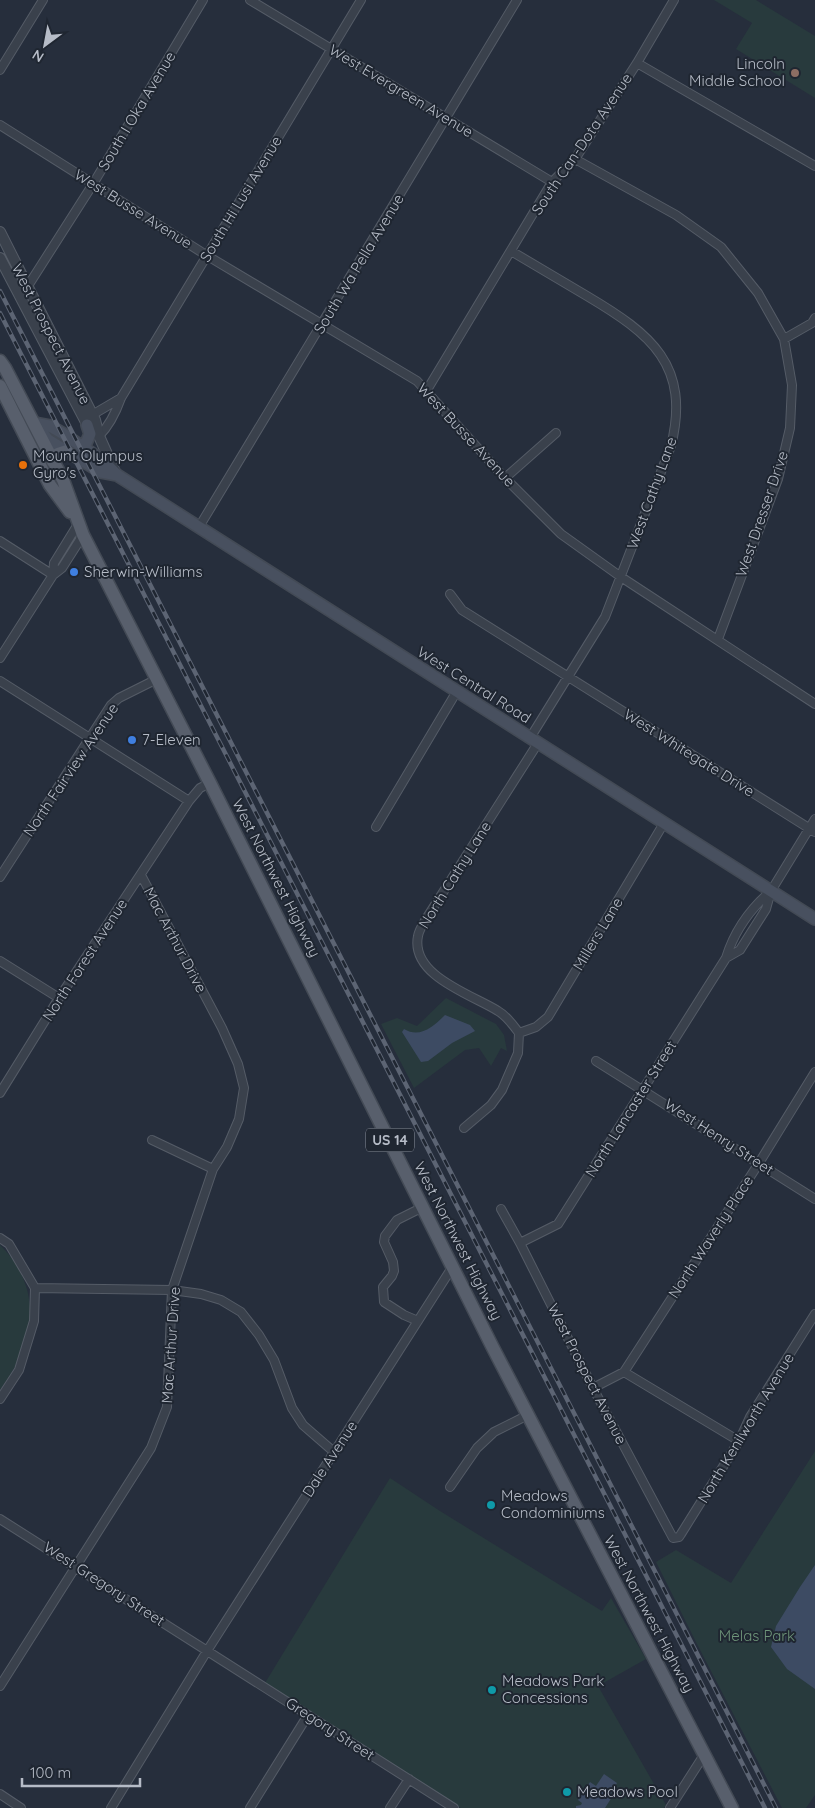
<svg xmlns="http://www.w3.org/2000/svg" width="815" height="1808" font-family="Quicksand,sans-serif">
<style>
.green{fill:#283a3d}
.water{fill:#3d4b63}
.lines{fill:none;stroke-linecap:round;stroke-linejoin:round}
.minor-casing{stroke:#555c67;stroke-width:10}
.tertiary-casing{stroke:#555c67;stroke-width:12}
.secondary-casing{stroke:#434a55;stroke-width:14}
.primary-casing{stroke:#434a55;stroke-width:15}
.minor{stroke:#3a414c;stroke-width:8}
.tertiary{stroke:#3a414c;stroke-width:10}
.secondary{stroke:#48505f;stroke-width:11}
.primary{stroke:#585f6c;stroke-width:12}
.rail-casing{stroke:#5c6473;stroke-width:4.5}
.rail{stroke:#1f2631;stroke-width:2.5;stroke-dasharray:8;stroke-linecap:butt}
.education-dot{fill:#8d6e63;stroke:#1f2631;stroke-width:2}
.food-dot{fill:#e8710a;stroke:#1f2631;stroke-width:2}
.shop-dot{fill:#3f7fe0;stroke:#1f2631;stroke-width:2}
.culture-dot{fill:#0f9aa8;stroke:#1f2631;stroke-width:2}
.labels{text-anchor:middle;stroke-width:4;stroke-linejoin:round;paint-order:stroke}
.shield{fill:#1f2631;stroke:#898f9a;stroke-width:1}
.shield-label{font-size:14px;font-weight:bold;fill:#b6bcc7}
.poi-label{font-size:15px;fill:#b6bcc7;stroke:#1f2631;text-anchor:start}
.street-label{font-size:15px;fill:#b6bcc7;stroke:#1f2631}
.park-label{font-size:15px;fill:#6f967a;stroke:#1f2631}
</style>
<rect width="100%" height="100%" fill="#262e3c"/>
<path class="green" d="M 714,0 L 756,0 L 815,36 L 815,98 L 736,49 L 752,23 Z
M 446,998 L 496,1024 L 504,1035 L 507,1051 L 501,1048 L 491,1066 L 479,1048 L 465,1050 L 414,1088 L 381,1024 L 397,1018 L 417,1026 Z
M 0,1245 C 31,1274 39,1319 21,1357 C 15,1368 7,1379 0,1390 Z
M 815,1451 L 815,1795 L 806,1808 L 782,1808 L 697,1644 L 656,1562 L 676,1550 L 731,1583 Z
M 390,1478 L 440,1511 L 602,1611 L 611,1598 L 646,1659 L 598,1686 L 666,1805 L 664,1808 L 461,1808 L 265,1683 Z"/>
<path class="water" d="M 445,1015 L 470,1025 L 475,1031 L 452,1043 L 428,1061 L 421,1062 L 402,1032 L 404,1029 C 420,1039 434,1026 445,1015 Z
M 815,1565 L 815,1689 L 787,1669 L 771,1647 L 776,1626 L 800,1587 Z
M 604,1774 L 617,1783 L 610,1795 L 612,1797 L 605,1808 L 576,1808 L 576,1806 L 581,1805 L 582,1803 L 578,1800 L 590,1782 L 596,1786 Z"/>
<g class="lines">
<g class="minor-casing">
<path id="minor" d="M 250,0 L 552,182
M 637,63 L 815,166
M 0,70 L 43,0
M 0,125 L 206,255 L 417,381 L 505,478 L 561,534 L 621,577 L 815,704
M 575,159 L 676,215 L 721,247 L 758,293 L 784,339 L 792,385 L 790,428 L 778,479 L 718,639
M 511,251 C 536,266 562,281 587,296 C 651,334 691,365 671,446 L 605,617 L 530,738
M 26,289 L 93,184 L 203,0
M 784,339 L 812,323 L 815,318
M 427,390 L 552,182 L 575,159 L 637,63 L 674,0
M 92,415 L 121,398
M 99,436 C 110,425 116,412 121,398 L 361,0
M 505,478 L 556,433
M 199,527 L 517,0
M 0,541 L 53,575
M 53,575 L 62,568 L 83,535
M 450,594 L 462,610 L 815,832
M 0,658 L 53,575 L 54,563 L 78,524
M 0,681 L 189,801
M 376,827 L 457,691
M 0,877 L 111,705 L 119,698 L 157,679
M 726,958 L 740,950 L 766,909 L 771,891 L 815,819
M 0,961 L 59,998
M 519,1033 L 536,1027 L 548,1017 L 664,823
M 596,1061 L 815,1199
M 0,1093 L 59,998 L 189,801 L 200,788 L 210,783
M 464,1128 L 491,1105 L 502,1090 L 518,1053 L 519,1033 C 513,1025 507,1016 498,1011 C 473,995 410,976 418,936 C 419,930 423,924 426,919 L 538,743
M 152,1140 L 213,1169
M 501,1209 L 520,1243 L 593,1388 L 673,1538 L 679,1537 L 681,1534 L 739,1441 L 750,1417 L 815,1314
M 0,1238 L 9,1244 L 35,1288 L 172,1290 L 201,1294 L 221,1300 L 241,1312 L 259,1335 L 274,1360 L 292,1408 L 303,1425 L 334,1452
M 520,1243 L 558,1224 L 726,958 C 734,932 750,909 771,891
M 418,1321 L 404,1315 L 384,1302 L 383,1287 L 392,1276 L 394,1271 L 393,1262 L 384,1242 L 385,1236 L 397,1220 L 423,1207
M 624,1372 L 739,1441
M 593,1388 L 624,1372 L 759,1163 L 815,1072
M 0,1399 L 19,1370 L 34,1321 L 35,1288
M 450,1487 L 477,1448 L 494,1432 L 528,1415
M 0,1519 L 454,1808
M 0,1686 L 151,1448 L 167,1407 L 172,1290 L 213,1169 L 227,1147 L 239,1119 L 244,1088 L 238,1064 L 222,1028 L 141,875
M 0,1794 L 21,1808
M 111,1808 L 207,1651 L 453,1266
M 250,1808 L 308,1715
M 390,1808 L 409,1779
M 670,1808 L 704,1755"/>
</g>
<g class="tertiary-casing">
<path id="tertiary" d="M 0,232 L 95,420 L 99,436 L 115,472
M 0,258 L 87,424 L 93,430"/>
</g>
<g class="secondary-casing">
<path id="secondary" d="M 34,423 L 50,426 L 62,433 L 102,460 L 117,475 L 815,919
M 40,430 L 48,440 L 101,472 L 117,475
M 81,445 L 86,443 L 90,434 L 87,425"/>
</g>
<g class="primary-casing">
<path id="primary" d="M 0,361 L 5,368 L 63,480 L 83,535 L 210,783 L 492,1346 L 732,1808
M 0,386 L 50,485 L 70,512
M 53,462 L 58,454 L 67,451"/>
</g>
<use href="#minor" class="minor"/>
<use href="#tertiary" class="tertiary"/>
<use href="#secondary" class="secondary"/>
<use href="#primary" class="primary"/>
<g class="rail-casing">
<path id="rail" d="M 0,291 L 776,1808
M 0,313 L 765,1808"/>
</g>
<use href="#rail" class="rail"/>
</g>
<circle class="education-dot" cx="795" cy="73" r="5"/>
<circle class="food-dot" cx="23" cy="465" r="5"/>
<g class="shop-dot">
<circle cx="74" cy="572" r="5"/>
<circle cx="132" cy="740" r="5"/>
</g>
<g class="culture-dot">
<circle cx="491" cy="1505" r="5"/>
<circle cx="492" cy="1690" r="5"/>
<circle cx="567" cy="1792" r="5"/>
</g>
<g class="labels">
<rect class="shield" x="366" y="1128.5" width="48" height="23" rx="4"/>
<g class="shield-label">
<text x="390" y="1145">US 14</text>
</g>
<g class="poi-label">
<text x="785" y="69" text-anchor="end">Lincoln<tspan x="785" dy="17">Middle School</tspan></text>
<text x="33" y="461">Mount Olympus<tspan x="33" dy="17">Gyro's</tspan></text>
<text x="84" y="577">Sherwin-Williams</text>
<text x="142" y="745">7-Eleven</text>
<text x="501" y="1501">Meadows<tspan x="501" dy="17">Condominiums</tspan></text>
<text x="502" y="1686">Meadows Park<tspan x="502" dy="17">Concessions</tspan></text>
<text x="577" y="1797">Meadows Pool</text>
</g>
<g class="street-label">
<text transform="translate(401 91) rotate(31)" y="5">West Evergreen Avenue</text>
<text transform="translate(137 111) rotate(-59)" y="5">South I Oka Avenue</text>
<text transform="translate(582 144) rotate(-56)" y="5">South Can-Dota Avenue</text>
<text transform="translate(241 199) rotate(-59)" y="5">South Hi Lusi Avenue</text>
<text transform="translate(133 209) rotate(32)" y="5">West Busse Avenue</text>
<text transform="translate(359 264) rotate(-59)" y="5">South Wa Pella Avenue</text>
<text transform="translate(51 334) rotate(63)" y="5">West Prospect Avenue</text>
<text transform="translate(466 435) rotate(47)" y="5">West Busse Avenue</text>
<text transform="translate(652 493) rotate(-70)" y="5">West Cathy Lane</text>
<text transform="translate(762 514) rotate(-71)" y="5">West Dresser Drive</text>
<text transform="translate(474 685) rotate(32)" y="5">West Central Road</text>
<text transform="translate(689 753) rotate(32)" y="5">West Whitegate Drive</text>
<text transform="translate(71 770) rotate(-56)" y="5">North Fairview Avenue</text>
<text transform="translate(455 875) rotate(-58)" y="5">North Cathy Lane</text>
<text transform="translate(276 878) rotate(63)" y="5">West Northwest Highway</text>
<text transform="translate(598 934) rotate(-59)" y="5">Millers Lane</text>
<text transform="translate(175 940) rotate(62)" y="5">Mac Arthur Drive</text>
<text transform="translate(85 960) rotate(-57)" y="5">North Forest Avenue</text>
<text transform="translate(631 1109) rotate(-58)" y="5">North Lancaster Street</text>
<text transform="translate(719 1137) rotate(33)" y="5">West Henry Street</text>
<text transform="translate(711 1237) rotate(-57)" y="5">North Waverly Place</text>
<text transform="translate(458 1241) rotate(63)" y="5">West Northwest Highway</text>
<text transform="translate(171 1345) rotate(-86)" y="5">Mac Arthur Drive</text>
<text transform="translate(587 1374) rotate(63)" y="5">West Prospect Avenue</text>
<text transform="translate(746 1428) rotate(-59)" y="5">North Kenilworth Avenue</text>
<text transform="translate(330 1459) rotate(-57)" y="5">Dale Avenue</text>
<text transform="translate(104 1584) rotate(33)" y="5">West Gregory Street</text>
<text transform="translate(649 1614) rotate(62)" y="5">West Northwest Highway</text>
<text transform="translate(330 1729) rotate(33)" y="5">Gregory Street</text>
</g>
<g class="park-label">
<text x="757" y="1641">Melas Park</text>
</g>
</g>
<g transform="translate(45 45) rotate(212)" stroke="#1f2631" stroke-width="4" paint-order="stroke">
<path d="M0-4L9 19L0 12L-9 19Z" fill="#b6bcc7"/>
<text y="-8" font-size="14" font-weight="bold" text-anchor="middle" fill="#b6bcc7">N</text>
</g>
<path d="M22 1778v8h118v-8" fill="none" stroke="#b6bcc7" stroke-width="2.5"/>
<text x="30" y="1778" font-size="15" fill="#b6bcc7" stroke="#1f2631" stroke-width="4" paint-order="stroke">100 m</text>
</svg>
